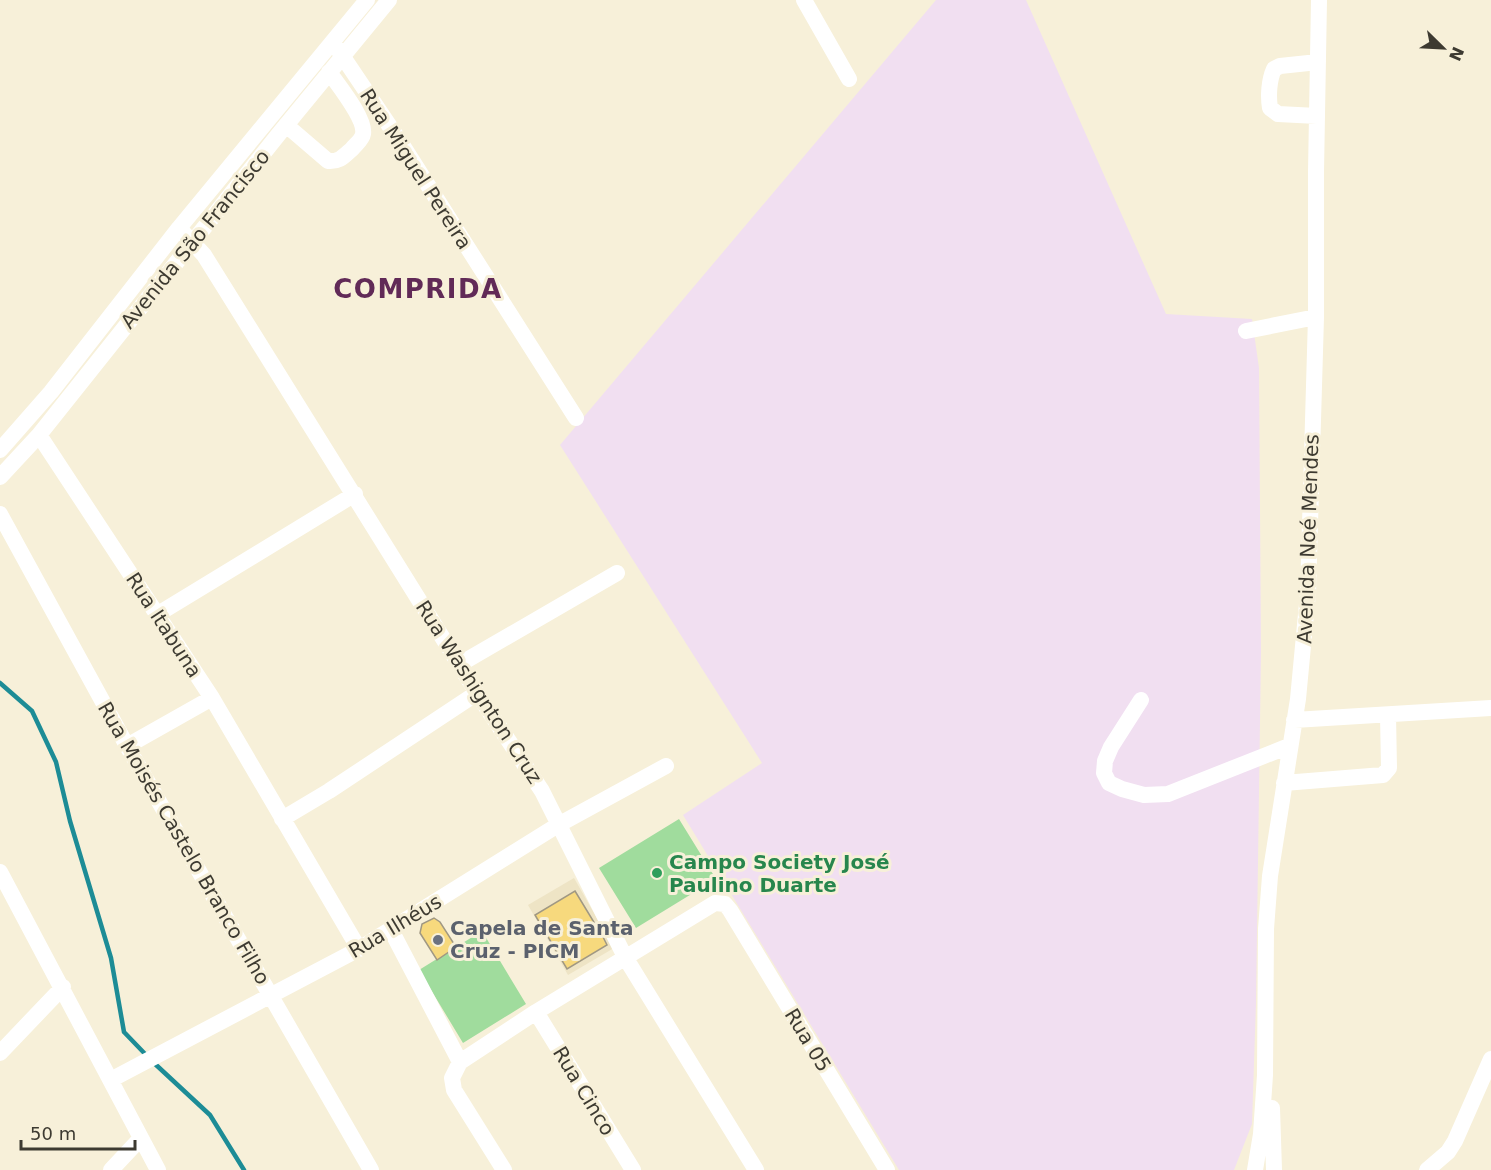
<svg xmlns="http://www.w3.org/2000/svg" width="1491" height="1170" font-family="'DejaVu Sans',sans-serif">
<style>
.built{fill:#eee4c5}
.industrial{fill:#f1dff1}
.green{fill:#a0dc9d}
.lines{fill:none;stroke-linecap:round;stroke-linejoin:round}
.stream{stroke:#1d8c96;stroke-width:4.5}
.building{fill:#f7d97d;stroke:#a09883;stroke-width:1.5}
.minor{stroke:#fff;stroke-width:16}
.leisure-dot{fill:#2e9e5b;stroke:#f7f0d9;stroke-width:2}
.worship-dot{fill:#6b7280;stroke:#f7f0d9;stroke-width:2}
.labels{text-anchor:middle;stroke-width:6;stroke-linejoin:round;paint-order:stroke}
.street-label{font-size:20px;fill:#3d3a31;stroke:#f7f0d9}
.leisure-label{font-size:20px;font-weight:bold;fill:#27864d;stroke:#f7f0d9;text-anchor:start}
.worship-label{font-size:20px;font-weight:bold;fill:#5b616d;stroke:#f7f0d9;text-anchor:start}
.district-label{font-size:26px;font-weight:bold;letter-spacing:1.5px;fill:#612a57;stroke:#f7f0d9}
</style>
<rect width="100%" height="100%" fill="#f7f0d9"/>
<path class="built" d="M 574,878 L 614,948 L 568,975 L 528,905 Z"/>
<path class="industrial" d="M 936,0 L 1026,0 L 1166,314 L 1252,319 L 1259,368 L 1261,652 L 1256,1002 L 1252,1124 L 1234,1170 L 899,1170 L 683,815 L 762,763 L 560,445 Z"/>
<path class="green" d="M 679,819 L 716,879 L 636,928 L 599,868 Z
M 482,931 L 526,1004 L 463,1043 L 419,970 Z"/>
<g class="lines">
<path class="stream" d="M 0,683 L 32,711 L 56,762 L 70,821 L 111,958 L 124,1032 L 148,1057
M 154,1063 L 210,1115 L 244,1170"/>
</g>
<path class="building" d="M 575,891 L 595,924 L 596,923 L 607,945 L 567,969 L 535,915 Z
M 434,918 L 440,922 L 456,947 L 437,960 L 420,933 L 422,924 Z"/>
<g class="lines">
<path class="minor" d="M 804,0 L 849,79
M 337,48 L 403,146 L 576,418
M 1317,116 L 1278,114 L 1270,108 C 1268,96 1269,80 1274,69 L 1280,66 L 1318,62
M 286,125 L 328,161 C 340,162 344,156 352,149 C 356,144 362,140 363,134 C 366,119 338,85 329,72
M 179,228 L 204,255 L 477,693 L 542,791 L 625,957 L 756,1170
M 1246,331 L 1316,317
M 39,435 L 212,698 L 359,949
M 0,450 L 51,392 L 179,228 L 367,0
M 0,477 L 39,435 L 278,135 L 389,0
M 0,514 L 127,746 L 371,1170
M 158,614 L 355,494
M 460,664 L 617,573
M 1141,700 L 1111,747 L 1105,761 L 1104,773 L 1109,783 L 1122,789 L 1144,795 L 1168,794 L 1289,746
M 1294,720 L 1491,708
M 127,746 L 212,698
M 1284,783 L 1383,775 L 1389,768 L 1388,715
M 282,819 L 329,791 L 477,693
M 0,872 L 158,1170
M 391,930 L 460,1062
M 536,1012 L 633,1170
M 0,1053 L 63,987
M 118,1076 L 359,949 L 558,825 L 666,766
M 1272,1108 L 1274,1170
M 111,1170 L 140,1139
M 504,1170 L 454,1090 L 452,1078 L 460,1062 L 536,1012 L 715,903 L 725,904 L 730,910 L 887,1170
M 1255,1170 L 1261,1134 L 1265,1075 L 1266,929 L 1270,876 L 1298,699 L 1308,593 L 1316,317 L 1316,172 L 1319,0
M 1427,1170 L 1448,1152 L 1455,1141 L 1491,1059"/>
</g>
<circle class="leisure-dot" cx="657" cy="873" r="6"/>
<circle class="worship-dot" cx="438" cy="940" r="6"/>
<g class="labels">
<g class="street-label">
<text transform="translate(416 169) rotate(57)" y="7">Rua Miguel Pereira</text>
<text transform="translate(195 239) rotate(-51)" y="7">Avenida São Francisco</text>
<text transform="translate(1308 539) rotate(-88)" y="7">Avenida Noé Mendes</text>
<text transform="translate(164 625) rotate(57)" y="7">Rua Itabuna</text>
<text transform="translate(479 692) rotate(57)" y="7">Rua Washignton Cruz</text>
<text transform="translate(184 843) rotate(60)" y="7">Rua Moisés Castelo Branco Filho</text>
<text transform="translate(395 926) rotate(-31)" y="7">Rua Ilhéus</text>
<text transform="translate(808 1040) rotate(59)" y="7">Rua 05</text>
<text transform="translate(584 1091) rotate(59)" y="7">Rua Cinco</text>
</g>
<g class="leisure-label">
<text x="669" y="869">Campo Society José<tspan x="669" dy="23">Paulino Duarte</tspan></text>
</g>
<g class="worship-label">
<text x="450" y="935">Capela de Santa<tspan x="450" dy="23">Cruz - PICM</tspan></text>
</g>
<g class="district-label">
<text x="418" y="298">COMPRIDA</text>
</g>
</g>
<g transform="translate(1443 48) rotate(114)" stroke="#f7f0d9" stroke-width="4.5" paint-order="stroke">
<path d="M0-4.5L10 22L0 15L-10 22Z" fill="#3d3a31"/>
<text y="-9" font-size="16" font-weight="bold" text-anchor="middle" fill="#3d3a31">N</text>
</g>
<path d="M21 1140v9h114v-9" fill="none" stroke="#3d3a31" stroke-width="3"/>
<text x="30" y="1140" font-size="18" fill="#3d3a31" stroke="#f7f0d9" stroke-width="4.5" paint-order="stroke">50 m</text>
</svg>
